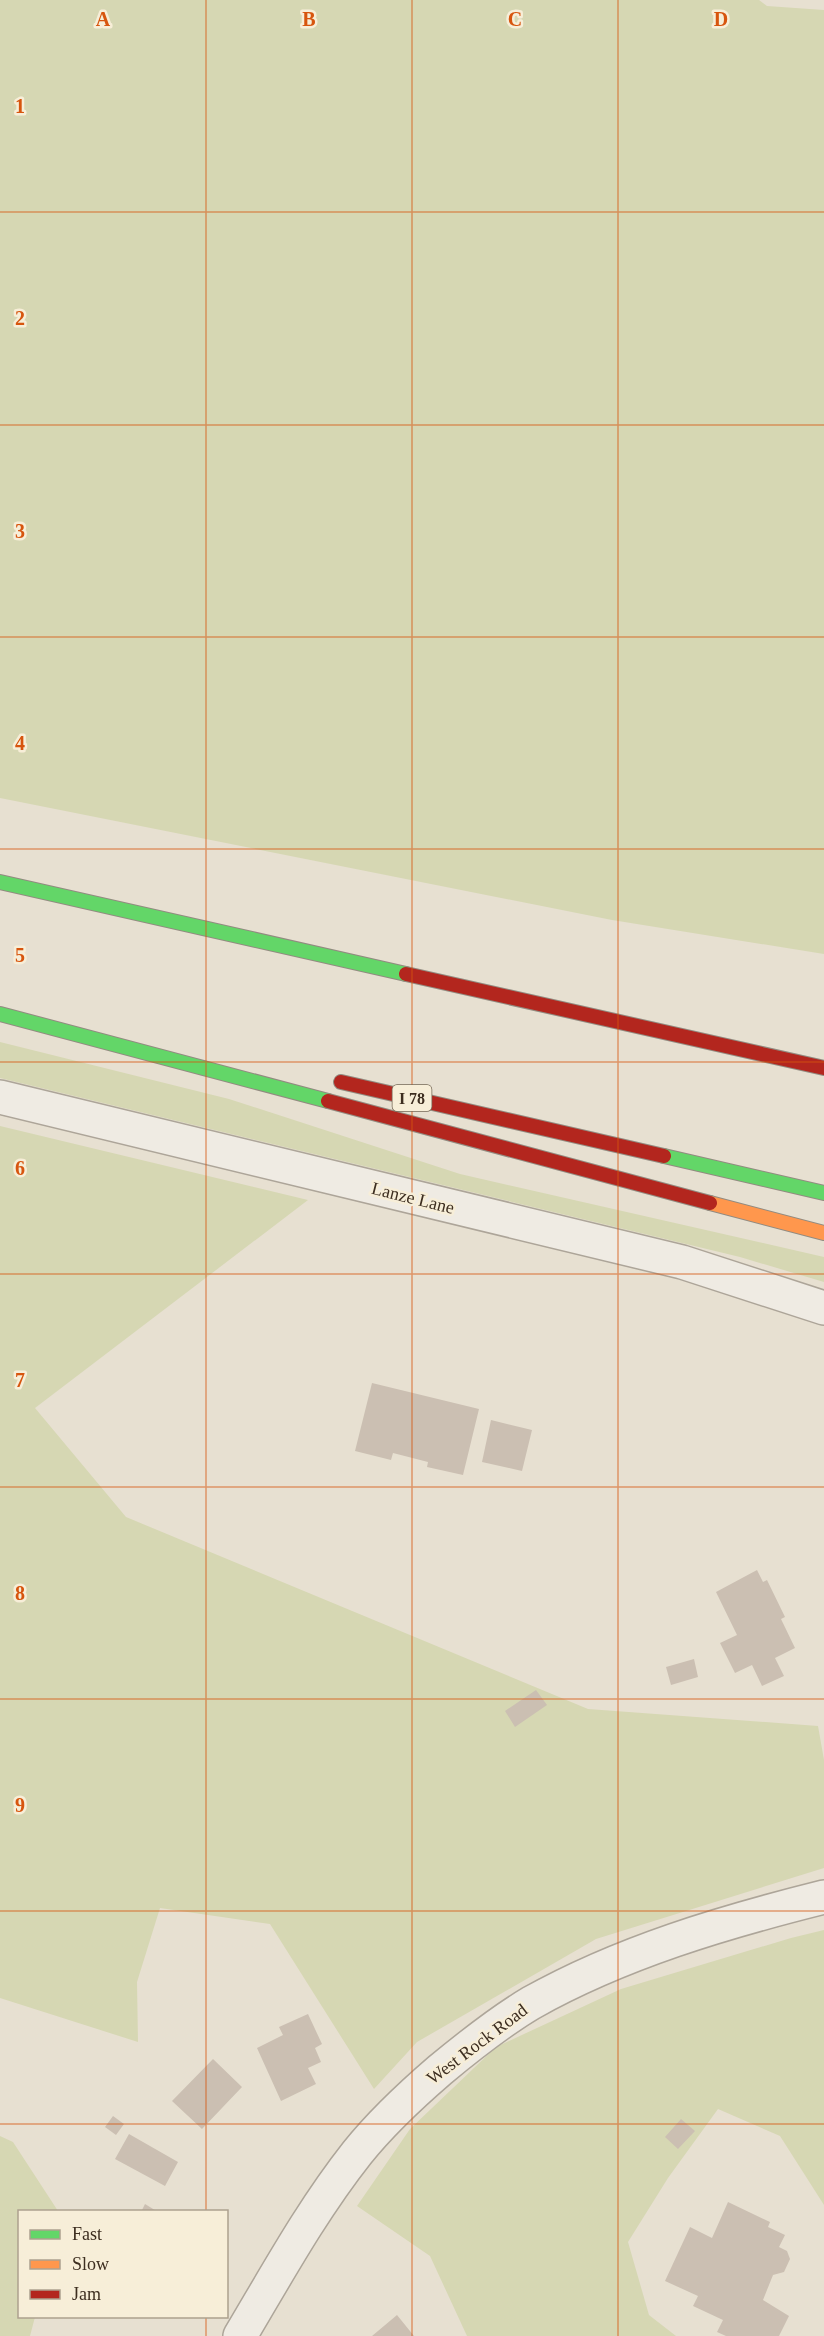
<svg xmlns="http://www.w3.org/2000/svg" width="824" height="2336" font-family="Georgia,serif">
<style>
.green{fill:#d6d7b3}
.building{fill:#cbbfb2}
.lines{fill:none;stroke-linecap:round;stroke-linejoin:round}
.street-casing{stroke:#ada599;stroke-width:36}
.fast-casing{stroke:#928b80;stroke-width:16}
.slow-casing{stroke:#928b80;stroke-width:16}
.jam-casing{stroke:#928b80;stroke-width:16}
.street{stroke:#efebe3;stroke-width:33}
.fast{stroke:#63d668;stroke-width:14}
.slow{stroke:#ff974d;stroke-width:14}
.jam{stroke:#b3261e;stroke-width:14}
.grid{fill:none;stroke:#d7550e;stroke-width:1.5;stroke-opacity:0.55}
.labels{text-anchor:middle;stroke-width:5;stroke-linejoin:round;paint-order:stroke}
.shield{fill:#f7eed8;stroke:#756857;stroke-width:1.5}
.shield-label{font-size:16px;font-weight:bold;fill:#3d2e20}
.street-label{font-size:18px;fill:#3d2e20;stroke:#f7eed8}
.grid-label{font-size:20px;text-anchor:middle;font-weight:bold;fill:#d7550e;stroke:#f7eed8;stroke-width:5;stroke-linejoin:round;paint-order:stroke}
</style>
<rect width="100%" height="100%" fill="#e7e0d1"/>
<path class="green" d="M 0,0 L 759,0 L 767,6 L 824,10 L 824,954 L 612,920 L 0,798 Z
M 0,1042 L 229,1099 L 460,1174 L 824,1257 L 824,1282 L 740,1257 L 0,1078 Z
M 0,1126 L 308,1200 L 35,1408 L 126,1517 L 588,1709 L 818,1726 L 824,1760 L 824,1868 L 596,1939 L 417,2042 L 374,2089 L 270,1924 L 160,1908 L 137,1982 L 138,2042 L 0,1998 Z
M 824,1930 L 824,2205 L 780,2136 L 718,2109 L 668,2178 L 628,2242 L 649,2315 L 676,2336 L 467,2336 L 430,2256 L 357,2206 L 410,2129 L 496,2047 L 621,1989 L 791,1938 Z
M 0,2136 L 13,2142 L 58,2211 L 20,2212 L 20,2316 L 35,2317 L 30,2336 L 0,2336 Z"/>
<path class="building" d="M 372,1383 L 479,1409 L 463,1475 L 427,1467 L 428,1462 L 393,1453 L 391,1460 L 355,1451 Z
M 491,1420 L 532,1430 L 522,1471 L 482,1462 Z
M 757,1570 L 763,1582 L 767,1580 L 785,1617 L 781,1619 L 795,1648 L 775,1658 L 784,1676 L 762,1686 L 752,1665 L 735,1673 L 720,1643 L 737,1635 L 716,1592 Z
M 694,1659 L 698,1677 L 671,1685 L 666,1667 Z
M 536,1690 L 547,1705 L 515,1727 L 505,1711 Z
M 308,2014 L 322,2044 L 315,2048 L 321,2062 L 308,2068 L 316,2084 L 281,2101 L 257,2048 L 283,2035 L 279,2027 Z
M 213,2059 L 242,2087 L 202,2129 L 172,2101 Z
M 113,2116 L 124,2124 L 116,2135 L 105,2127 Z
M 681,2119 L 695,2131 L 678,2149 L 665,2137 Z
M 129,2134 L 178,2162 L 165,2186 L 115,2159 Z
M 728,2202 L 770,2222 L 768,2227 L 785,2235 L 779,2247 L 787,2251 L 790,2259 L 784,2272 L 773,2275 L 763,2300 L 789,2316 L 779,2336 L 726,2336 L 717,2332 L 723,2320 L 693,2306 L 698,2296 L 665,2281 L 690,2227 L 712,2238 Z
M 145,2204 L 158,2212 L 141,2212 Z
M 397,2315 L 414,2336 L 372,2336 Z"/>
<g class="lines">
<g class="street-casing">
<path id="street" d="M 0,1097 L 682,1262 L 824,1308
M 240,2336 C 277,2274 312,2210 357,2153 C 381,2123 411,2095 440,2070 C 469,2046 499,2022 531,2003 C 622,1952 724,1922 824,1897"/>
</g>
<g class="fast-casing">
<path id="fast" d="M 0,882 L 406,974
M 0,1014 L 328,1101
M 664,1156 L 824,1193"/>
</g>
<g class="slow-casing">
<path id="slow" d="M 710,1203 L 824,1233"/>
</g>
<g class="jam-casing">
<path id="jam" d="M 406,974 L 824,1068
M 341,1082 L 664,1156
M 328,1101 L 710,1203"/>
</g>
<use href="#street" class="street"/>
<use href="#fast" class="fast"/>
<use href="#slow" class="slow"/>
<use href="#jam" class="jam"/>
</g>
<path class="grid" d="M 206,0 L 206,2212M 412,0 L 412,2336M 618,0 L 618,2336M 0,212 L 824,212M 0,425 L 824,425M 0,637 L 824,637M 0,849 L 824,849M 0,1062 L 824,1062M 0,1274 L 824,1274M 0,1487 L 824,1487M 0,1699 L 824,1699M 0,1911 L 824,1911M 0,2124 L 824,2124M 206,2316 L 206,2336"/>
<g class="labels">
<rect class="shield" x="392.5" y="1085" width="39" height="26" rx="4.5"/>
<g class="shield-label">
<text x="412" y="1104">I 78</text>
</g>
<g class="street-label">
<text transform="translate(413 1198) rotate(14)" y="6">Lanze Lane</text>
<text transform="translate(477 2044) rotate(-37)" y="6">West Rock Road</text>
</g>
</g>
<g class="grid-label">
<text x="103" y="26">A</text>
<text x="309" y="26">B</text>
<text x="515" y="26">C</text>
<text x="721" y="26">D</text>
<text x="20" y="113">1</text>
<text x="20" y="325">2</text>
<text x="20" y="538">3</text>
<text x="20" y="750">4</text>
<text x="20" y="962">5</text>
<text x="20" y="1175">6</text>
<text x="20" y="1387">7</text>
<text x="20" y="1600">8</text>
<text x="20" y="1812">9</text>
</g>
<rect x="18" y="2210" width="210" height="108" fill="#f7eed8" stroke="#ada18e" stroke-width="1.5"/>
<rect x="30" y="2230" width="30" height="9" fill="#63d668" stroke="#ada18e" stroke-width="1.5"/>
<text x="72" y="2240" font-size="18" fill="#3d2e20">Fast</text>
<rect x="30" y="2260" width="30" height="9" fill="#ff974d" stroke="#ada18e" stroke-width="1.5"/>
<text x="72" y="2270" font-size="18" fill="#3d2e20">Slow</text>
<rect x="30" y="2290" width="30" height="9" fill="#b3261e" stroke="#ada18e" stroke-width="1.5"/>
<text x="72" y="2300" font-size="18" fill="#3d2e20">Jam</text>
</svg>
